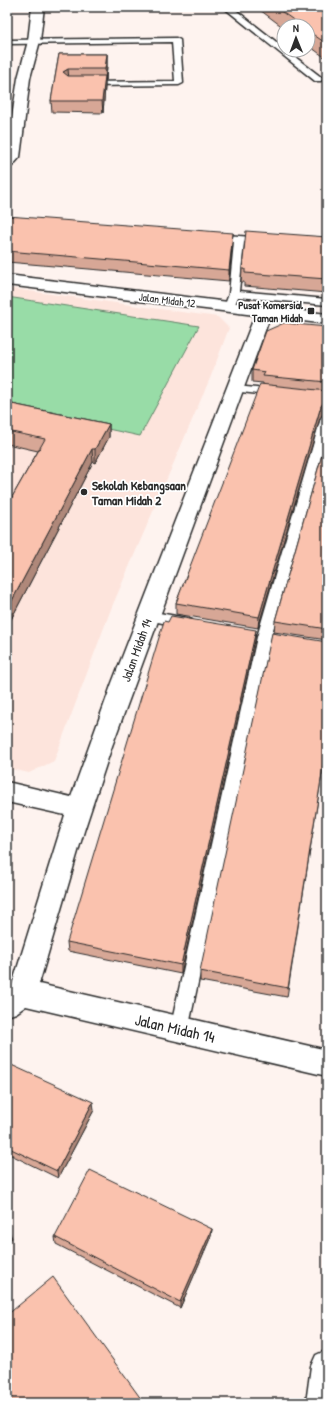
<svg xmlns="http://www.w3.org/2000/svg" width="334" height="1410" font-family="'Patrick Hand',sans-serif">
<style>
.built{fill:#fde4dc}
.green{fill:#98dca7;stroke:#628469}
.lines{fill:none;stroke-linecap:round;stroke-linejoin:round}
.service-casing{stroke:#2b2b2b;stroke-width:3}
.minor-casing{stroke:#2b2b2b;stroke-width:3}
.tertiary-casing{stroke:#2b2b2b;stroke-width:3}
.service{fill:#fff;fill-rule:evenodd}
.minor{fill:#fff;fill-rule:evenodd}
.tertiary{fill:#fff;fill-rule:evenodd}
.wall{fill:#d7a796;stroke:#2b2b2b}
.shaded-wall{fill:#af887a;stroke:#2b2b2b}
.building{fill:#fac2ae;stroke:#2b2b2b}
.poi-dot{fill:#2b2b2b;stroke:#fff;stroke-width:1.5}
.labels{text-anchor:middle;stroke-width:3.5;stroke-linejoin:round;paint-order:stroke}
.far-street-label{font-size:11px;fill:#2b2b2b;stroke:#fff}
.far-poi-label{font-size:11px;font-weight:bold;fill:#2b2b2b;stroke:#fff;text-anchor:end}
.poi-label{font-size:13px;font-weight:bold;fill:#2b2b2b;stroke:#fff;text-anchor:start}
.street-label{font-size:13px;fill:#2b2b2b;stroke:#fff}
.near-street-label{font-size:16px;fill:#2b2b2b;stroke:#fff}
</style>
<rect width="100%" height="100%" fill="#fef3ef"/>
<filter id="ink" filterUnits="userSpaceOnUse"><feTurbulence type="fractalNoise" baseFrequency=".025" numOctaves="2"/><feDisplacementMap in="SourceGraphic" scale="8" xChannelSelector="R" yChannelSelector="G"/><feConvolveMatrix kernelMatrix="1 2 1 2 8 2 1 2 1" color-interpolation-filters="sRGB"/></filter>
<g filter="url(#ink)">
<path class="built" d="M 7,288 L 218,317 L 229,328 L 211,376 L 111,609 L 54,761 L 29,773 L 7,768 Z"/>
<path class="green" d="M 7,297 L 199,326 L 140,436 L 7,407 Z"/>
<g class="lines">
<g class="service-casing">
<path id="service" d="M 223,7 L 232,7 L 284,48 L 284,50 L 286,50 L 321,77 L 322,79 L 321,81 L 315,81 Z
M 176,38 L 180,40 L 183,83 L 179,85 L 86,86 L 82,84 L 86,82 L 175,81 L 172,42 L 7,44 L 7,40 Z
M 214,234 L 263,238 L 268,241 L 263,244 L 244,242 L 239,291 L 327,299 L 327,305 L 238,297 L 235,304 L 227,304 L 226,302 L 229,294 L 234,242 L 211,239 L 209,237 Z
M 236,386 L 276,390 L 280,391 L 282,393 L 280,395 L 276,396 L 232,391 L 230,389 L 232,387 Z
M 327,414 L 327,438 L 271,637 L 188,1030 L 185,1036 L 179,1038 L 173,1036 L 170,1030 L 257,637 L 321,418 L 323,415 Z
M 148,611 L 187,618 L 192,620 L 194,623 L 192,626 L 187,628 L 143,619 L 141,616 L 143,613 Z"/>
</g>
<g class="minor-casing">
<path id="minor" d="M 32,7 L 44,7 L 40,41 L 30,78 L 20,157 L 12,166 L 7,167 L 7,150 L 18,78 L 28,41 Z
M 7,275 L 327,314 L 327,324 L 270,317 L 112,746 L 84,831 L 39,984 L 327,1050 L 327,1076 L 26,1006 L 16,1013 L 7,1016 L 7,989 L 12,985 L 65,815 L 7,802 L 7,782 L 71,797 L 112,683 L 255,315 L 7,285 Z"/>
</g>
<g class="tertiary-casing">
<path id="tertiary" d="M 327,1350 L 327,1403 L 306,1403 L 311,1366 L 316,1355 Z"/>
</g>
<use href="#service" class="service"/>
<use href="#minor" class="minor"/>
<use href="#tertiary" class="tertiary"/>
</g>
<path class="wall" d="M 256,7 L 327,7 L 327,59 L 308,45 L 308,26 L 284,26 L 284,28 Z
M 59,54 L 107,54 L 107,65 L 106,80 L 105,80 L 105,87 L 103,113 L 52,112 L 51,101 Z
M 7,216 L 232,243 L 229,281 L 7,262 Z
M 327,237 L 327,293 L 244,286 L 244,282 L 241,282 L 242,269 Z
M 327,327 L 327,413 L 323,414 L 320,418 L 258,628 L 176,614 L 176,603 L 263,384 L 263,383 L 252,382 L 252,370 Z
M 7,403 L 109,424 L 109,437 L 95,463 L 93,462 L 7,627 L 7,506 L 38,451 L 7,444 Z
M 327,437 L 327,640 L 274,632 L 275,621 Z
M 255,641 L 181,974 L 68,951 L 67,942 Z
M 327,742 L 287,997 L 200,981 L 200,971 Z
M 7,1063 L 94,1110 L 58,1178 L 7,1153 Z
M 212,1229 L 211,1236 L 180,1308 L 56,1244 L 55,1237 Z"/>
<path class="shaded-wall" d="M 107,54 L 107,65 L 106,80 L 105,69 Z
M 68,69 L 69,80 L 63,72 Z
M 105,76 L 105,87 L 103,113 L 102,101 Z
M 233,233 L 232,243 L 229,281 L 229,270 Z
M 324,402 L 327,402 L 327,413 L 323,414 L 320,418 L 258,628 L 259,617 L 321,406 Z
M 109,424 L 109,437 L 95,463 L 95,449 Z
M 92,449 L 93,462 L 7,627 L 7,610 Z
M 256,630 L 255,641 L 181,974 L 181,965 Z
M 93,1102 L 94,1110 L 58,1178 L 57,1171 Z
M 212,1229 L 211,1236 L 180,1308 L 180,1302 Z
M 9,1231 L 12,1238 L 7,1244 L 7,1235 Z"/>
<path class="building" d="M 275,7 L 327,7 L 327,44 L 308,31 L 308,26 L 302,26 Z
M 59,54 L 107,54 L 105,69 L 68,69 L 63,72 L 68,76 L 105,76 L 102,101 L 51,101 Z
M 7,216 L 233,233 L 229,270 L 7,251 Z
M 246,231 L 327,237 L 327,279 L 245,273 L 245,269 L 242,269 Z
M 284,323 L 327,327 L 327,382 L 263,376 L 265,372 L 252,370 L 266,331 Z
M 260,384 L 327,391 L 327,402 L 324,402 L 321,406 L 259,617 L 176,603 Z
M 7,403 L 109,424 L 95,449 L 92,449 L 7,610 L 7,506 L 45,439 L 7,431 Z
M 327,437 L 327,629 L 275,621 Z
M 171,616 L 256,630 L 181,965 L 67,942 L 164,621 L 168,622 Z
M 272,633 L 327,642 L 327,742 L 288,988 L 200,971 Z
M 7,1063 L 93,1102 L 57,1171 L 7,1147 Z
M 90,1170 L 212,1229 L 180,1302 L 55,1237 Z
M 7,1229 L 9,1231 L 7,1235 Z
M 53,1277 L 144,1403 L 7,1403 L 7,1315 Z"/>
</g>
<g class="poi-dot">
<rect x="307" y="307" width="8" height="8" rx="2"/>
<circle cx="84" cy="492" r="4"/>
</g>
<g class="labels">
<g class="far-street-label">
<text transform="translate(167 300) rotate(7)" y="4">Jalan Midah 12</text>
</g>
<g class="far-poi-label">
<text x="303" y="309">Pusat Komersial<tspan x="303" dy="13">Taman Midah</tspan></text>
</g>
<g class="poi-label">
<text x="92" y="490">Sekolah Kebangsaan<tspan x="92" dy="15">Taman Midah 2</tspan></text>
</g>
<g class="street-label">
<text transform="translate(136 650) rotate(-70)" y="5">Jalan Midah 14</text>
</g>
<g class="near-street-label">
<text transform="translate(175 1028) rotate(13)" y="6">Jalan Midah 14</text>
</g>
</g>
<rect width="334" height="1410" fill="none" stroke="#fff" stroke-width="24"/>
<rect x="12" y="12" width="310" height="1386" fill="none" stroke="#2b2b2b" stroke-width="1.5" filter="url(#ink)"/>
<g transform="translate(296 38) rotate(359)"><circle r="19" fill="#ffffff" stroke="#aaaaaa"/>
<path d="M0-3L7 15L0 10L-7 15Z" fill="#2b2b2b"/>
<text y="-6" font-size="11" font-weight="bold" text-anchor="middle" fill="#2b2b2b">N</text>
</g>
</svg>
